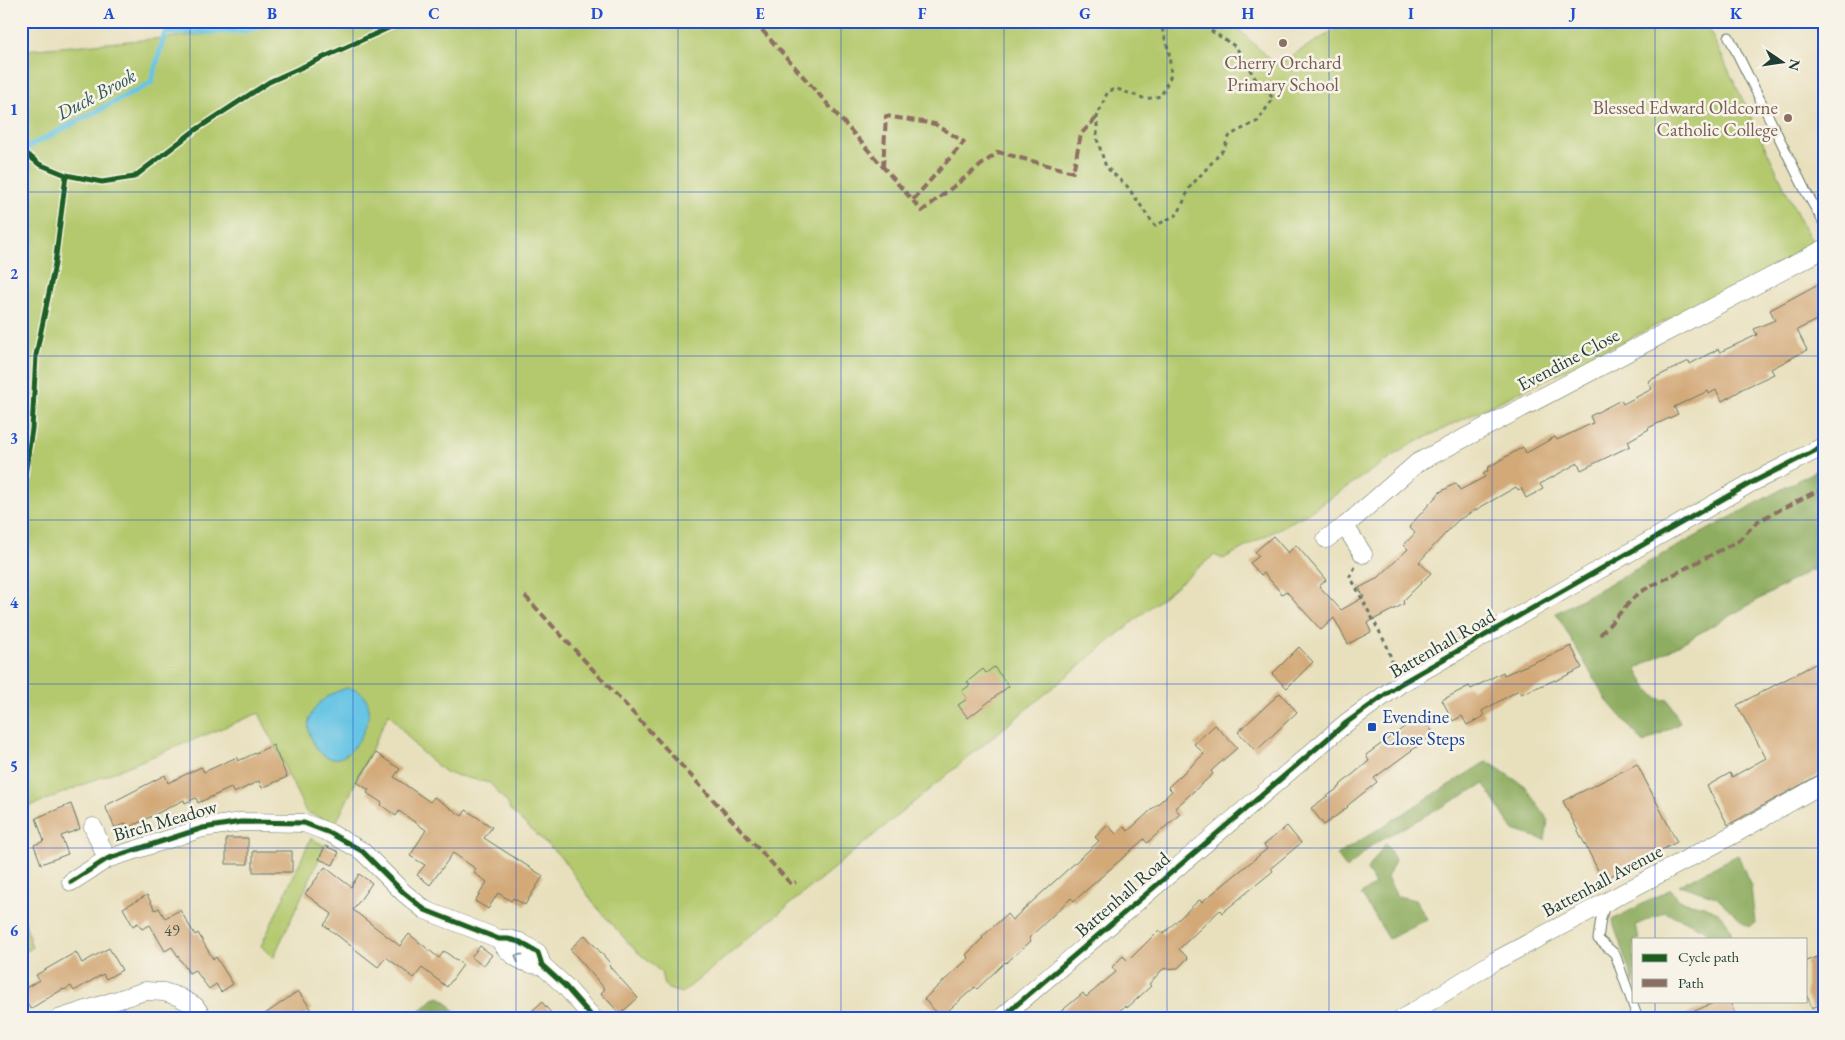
<svg xmlns="http://www.w3.org/2000/svg" width="1845" height="1040" font-family="'EB Garamond',serif">
<style>
.green{fill:#b4c96d;stroke:#6a8350}
.forest{fill:#8fad60;stroke:#57754a}
.water{fill:#66c4e4;stroke:#42808c}
.lines{fill:none;stroke-linecap:round;stroke-linejoin:round}
.stream{stroke:#66c4e4;stroke-width:5.5}
.building{fill:#d3a978}
.lane-casing{stroke:#657664;stroke-width:11}
.street-casing{stroke:#657664;stroke-width:19}
.path{stroke:#657664;stroke-width:3;stroke-dasharray:4 4;stroke-linecap:butt}
.lane{stroke:#fff;stroke-width:9}
.street{stroke:#fff;stroke-width:18}
.quiet{stroke:#8d6e63;stroke-width:4;stroke-dasharray:8 4;stroke-linecap:butt}
.cycleway-casing{stroke:#f7f3e8;stroke-width:8}
.cycleway{stroke:#1b5e20;stroke-width:5}
.oneway{stroke:#8f9e9a}
.grid{fill:none;stroke:#1d4ed8;stroke-width:1;stroke-opacity:0.55}
.education-dot{fill:#8d6e63;stroke:#f7f3e8;stroke-width:2}
.transit-dot{fill:#1a4fb4;stroke:#f7f3e8;stroke-width:2}
.labels{text-anchor:middle;stroke-width:5;stroke-linejoin:round;paint-order:stroke}
.number-label{font-size:16px;fill:#4c5845}
.education-label{font-size:19px;fill:#785e54;stroke:#f7f3e8}
.street-label{font-size:19px;fill:#1f3d34;stroke:#f7f3e8}
.transit-label{font-size:19px;fill:#164399;stroke:#f7f3e8;text-anchor:start}
.water-label{font-size:20px;font-style:italic;fill:#2d5857;stroke:#f7f3e8}
.neatline{fill:none;stroke:#1d4ed8;stroke-width:2}
.grid-label{font-size:16px;text-anchor:middle;font-weight:bold;fill:#1d4ed8}
</style>
<rect width="100%" height="100%" fill="#f7f3e8"/>
<filter id="ink" filterUnits="userSpaceOnUse"><feTurbulence type="fractalNoise" baseFrequency=".02" numOctaves="2"/><feDisplacementMap in="SourceGraphic" scale="10" xChannelSelector="R" yChannelSelector="G"/><feConvolveMatrix kernelMatrix="1 2 1 2 8 2 1 2 1" color-interpolation-filters="sRGB"/></filter>
<filter id="wash" filterUnits="userSpaceOnUse"><feTurbulence type="fractalNoise" baseFrequency=".0096" numOctaves="4" result="noise"/><feDisplacementMap in="SourceGraphic" scale="20" xChannelSelector="R" yChannelSelector="G"/><feGaussianBlur stdDeviation="1.12" result="paint"/><feColorMatrix in="noise" values="0 0 0 0 0 0 0 0 0 0 0 0 0 0 0 0 0 1.4 0 .05"/><feComposite in="paint" operator="in"/></filter>
<g filter="url(#wash)">
<rect width="100%" height="100%" fill="#e8e0bd"/>
<path class="green" d="M 274,21 L 1230,21 L 1276,65 L 1350,21 L 1705,21 L 1803,226 L 1816,248 L 1408,446 L 1308,513 L 1223,559 L 1214,555 L 682,993 L 668,989 L 664,985 L 661,972 L 634,949 L 595,905 L 561,857 L 510,810 L 508,804 L 490,783 L 446,773 L 418,749 L 389,713 L 336,823 L 306,812 L 259,713 L 21,810 L 21,46 L 25,50 L 245,31 Z
M 311,838 L 325,846 L 273,958 L 261,946 Z
M 21,908 L 32,948 L 21,954 Z"/>
<path class="forest" d="M 1824,466 L 1824,571 L 1811,570 L 1636,669 C 1643,680 1653,704 1668,699 L 1680,723 L 1644,743 L 1607,701 L 1556,613 Z
M 1487,761 L 1526,787 L 1548,820 L 1545,840 L 1513,830 L 1484,784 L 1384,838 L 1371,846 L 1347,869 L 1337,855 Z
M 1386,843 L 1395,860 L 1387,878 L 1397,896 L 1416,900 L 1427,919 L 1389,939 L 1361,894 L 1375,885 L 1367,870 Z
M 1738,855 L 1751,887 L 1755,923 L 1748,927 L 1716,897 L 1679,885 Z
M 1671,889 L 1680,901 C 1707,906 1726,908 1733,939 L 1711,939 L 1705,930 L 1665,912 L 1636,925 L 1639,939 L 1634,939 L 1634,984 L 1612,920 Z
M 439,997 L 445,1000 L 462,1019 L 412,1019 L 433,999 Z"/>
<path class="water" d="M 347,688 C 388,692 362,748 342,757 C 336,759 332,759 327,757 C 320,754 315,747 312,740 C 299,715 324,694 347,688 Z"/>
<g class="lines">
<path class="stream" d="M 21,157 L 30,146 L 151,83 L 165,33 L 245,31 L 274,21"/>
</g>
<g id="blocks">
<path class="building" d="M 1824,281 L 1824,316 L 1797,330 L 1807,350 L 1771,369 L 1774,374 L 1740,390 L 1740,391 L 1722,401 L 1716,390 L 1709,394 L 1708,391 L 1674,407 L 1678,414 L 1648,428 L 1649,429 L 1628,441 L 1630,446 L 1581,470 L 1578,463 L 1540,484 L 1543,489 L 1526,498 L 1521,488 L 1518,490 L 1516,487 L 1458,520 L 1419,562 L 1431,573 L 1403,601 L 1404,604 L 1367,623 L 1371,632 L 1348,644 L 1334,618 L 1321,630 L 1286,591 L 1282,594 L 1264,573 L 1261,575 L 1250,563 L 1259,556 L 1255,552 L 1273,536 L 1288,553 L 1296,545 L 1326,580 L 1319,586 L 1341,610 L 1364,597 L 1359,588 L 1378,578 L 1408,549 L 1404,545 L 1415,533 L 1409,527 L 1440,492 L 1456,483 L 1460,490 L 1485,477 L 1483,474 L 1488,471 L 1487,468 L 1523,447 L 1526,453 L 1555,437 L 1557,440 L 1593,423 L 1590,416 L 1621,400 L 1623,404 L 1652,389 L 1648,381 L 1689,361 L 1690,364 L 1718,349 L 1720,352 L 1757,335 L 1754,329 L 1775,320 L 1770,310 Z
M 1571,646 L 1582,668 L 1555,681 L 1555,680 L 1521,694 L 1519,690 L 1482,711 L 1484,716 L 1467,725 L 1462,716 L 1453,721 L 1442,700 L 1469,686 L 1471,689 L 1503,672 L 1504,675 L 1539,660 L 1540,661 Z
M 1299,647 L 1313,662 L 1287,688 L 1272,674 Z
M 1819,662 L 1824,672 L 1824,772 L 1728,825 L 1707,786 L 1730,773 L 1732,777 L 1766,758 L 1737,705 Z
M 994,667 L 1009,686 L 968,718 L 958,705 L 967,699 L 962,691 L 970,685 L 967,682 L 983,669 L 986,673 Z
M 1280,693 L 1297,712 L 1256,751 L 1238,732 Z
M 1421,715 L 1434,734 L 1374,778 L 1377,782 L 1347,806 L 1348,807 L 1324,825 L 1311,808 L 1341,786 L 1340,785 L 1369,761 L 1366,755 Z
M 1215,725 L 1237,748 L 1211,771 L 1213,774 L 1175,808 L 1180,814 L 1147,843 L 1144,839 L 1074,901 L 1071,898 L 1029,938 L 1031,941 L 1006,963 L 1005,962 L 977,989 L 975,987 L 941,1017 L 924,999 L 969,958 L 966,955 L 983,938 L 982,937 L 1007,914 L 1012,920 L 1099,841 L 1095,837 L 1108,825 L 1116,834 L 1124,827 L 1128,831 L 1172,791 L 1168,787 L 1204,754 L 1194,744 Z
M 273,745 L 287,777 L 262,788 L 259,781 L 234,793 L 231,788 L 198,803 L 196,798 L 185,803 L 184,800 L 128,828 L 126,823 L 115,828 L 105,806 L 165,775 L 168,783 L 201,767 L 204,772 L 237,757 L 238,761 Z
M 376,753 L 400,769 L 394,777 L 430,802 L 434,797 L 462,816 L 466,810 L 492,827 L 484,838 L 543,876 L 525,905 L 513,898 L 511,901 L 498,893 L 488,909 L 475,901 L 487,882 L 474,873 L 476,869 L 453,853 L 430,885 L 417,875 L 425,865 L 410,856 L 426,830 L 399,811 L 396,816 L 381,805 L 382,803 L 367,793 L 369,790 L 357,782 Z
M 1637,764 L 1677,842 L 1603,880 L 1563,801 Z
M 71,804 L 80,829 L 61,836 L 68,854 L 41,864 L 34,845 L 44,841 L 36,818 Z
M 1287,826 L 1301,843 L 1271,868 L 1273,871 L 1222,913 L 1220,910 L 1179,949 L 1188,958 L 1178,968 L 1163,969 L 1149,984 L 1151,986 L 1127,1008 L 1125,1006 L 1110,1019 L 1052,1019 L 1083,993 L 1086,997 L 1116,972 L 1112,967 L 1123,956 L 1128,961 L 1159,930 L 1163,934 L 1199,900 L 1202,902 L 1267,849 L 1264,845 Z
M 226,838 L 248,838 L 248,864 L 226,864 Z
M 325,846 L 339,852 L 333,865 L 319,859 Z
M 253,851 L 292,851 L 292,872 L 253,872 Z
M 325,867 L 351,887 L 359,874 L 372,883 L 353,910 L 400,946 L 409,934 L 439,958 L 444,951 L 463,965 L 447,987 L 422,968 L 414,978 L 386,957 L 378,967 L 324,925 L 332,914 L 305,894 Z
M 147,895 L 155,910 L 159,908 L 165,918 L 180,910 L 195,935 L 198,933 L 213,959 L 216,957 L 233,984 L 221,992 L 216,984 L 209,989 L 195,970 L 189,973 L 172,947 L 165,951 L 150,925 L 142,929 L 138,923 L 133,926 L 123,908 Z
M 585,935 L 611,964 L 609,966 L 638,998 L 620,1014 L 601,993 L 605,989 L 570,949 Z
M 480,946 L 492,955 L 483,966 L 471,957 Z
M 109,948 L 122,970 L 106,979 L 103,974 L 74,991 L 71,986 L 64,990 L 63,989 L 30,1009 L 21,991 L 39,980 L 36,975 L 76,952 L 82,963 Z
M 1824,954 L 1824,1003 L 1812,1008 L 1806,994 L 1806,961 Z
M 298,991 L 312,1010 L 300,1019 L 258,1019 Z
M 1718,1001 L 1730,1001 L 1737,1019 L 1676,1019 Z
M 542,1002 L 556,1019 L 523,1019 Z"/>
</g>
</g>
<g filter="url(#ink)">
<use href="#blocks" fill-opacity="0" stroke="#657664" stroke-width="1"/>
<g class="lines">
<g class="lane-casing">
<path id="lane" d="M 1729,37 L 1806,192 L 1824,223
M 1605,905 L 1601,918 L 1598,939 L 1615,954 L 1638,1019"/>
</g>
<g class="street-casing">
<path id="street" d="M 1345,526 L 1363,554
M 1326,539 L 1345,526 L 1417,463 L 1824,249
M 93,827 L 107,859
M 71,882 L 107,859 L 203,828 L 241,822 L 304,823 L 330,833 L 362,851 L 404,893 L 425,910 L 499,939 L 508,939 L 520,942 L 538,953 L 542,965 L 565,986 L 594,1019
M 499,939 C 508,954 524,966 542,965
M 58,1019 L 145,991 L 164,992 L 179,997 L 195,1006 L 204,1019
M 1000,1019 L 1346,723 L 1400,684 L 1749,484 L 1824,446
M 1402,1019 L 1495,961 L 1738,832 L 1824,783"/>
</g>
<path class="path" d="M 1160,21 L 1169,52 L 1171,75 L 1161,96 L 1146,99 L 1117,89 L 1108,91 L 1097,117 L 1097,139 L 1106,167 L 1127,186 L 1155,226 L 1178,214 L 1190,187 L 1223,150 L 1230,135 L 1258,121 L 1273,98 L 1255,78 L 1236,47 L 1210,30 L 1203,21
M 1355,567 L 1350,576 L 1387,646 L 1394,667"/>
<use href="#lane" class="lane"/>
<use href="#street" class="street"/>
<path class="quiet" d="M 754,21 L 922,211 L 998,152 L 1073,172 L 1081,134 L 1097,117
M 883,167 L 886,116 L 935,124 L 964,142 L 913,200
M 525,596 L 791,884 L 796,882
M 1600,635 L 1638,593 L 1738,541 L 1758,521 L 1817,491 L 1824,490"/>
<g class="cycleway-casing">
<path id="cycleway" d="M 21,149 L 39,164 L 66,175 L 102,182 L 134,177 L 194,131 L 269,82 L 404,21
M 21,501 L 32,429 L 36,355 L 55,264 L 66,175
M 71,882 L 107,859 L 203,828 L 241,822 L 304,823 L 330,833 L 362,851 L 404,893 L 425,910 L 499,939 L 508,939 L 520,942 L 538,953 L 542,965 L 565,986 L 594,1019
M 1000,1019 L 1346,723 L 1400,684 L 1749,484 L 1824,446"/>
</g>
<use href="#cycleway" class="cycleway"/>
</g>
<defs><path id="oneway-chevron" d="M-2-3.5L2.5 0L-2 3.5" fill="none" stroke-width="1.6" stroke-linecap="round" stroke-linejoin="round" transform="scale(1.25)"/></defs>
<use class="oneway" href="#oneway-chevron" transform="translate(518 957) rotate(-148)"/>
</g>
<path class="grid" d="M 190,21 L 190,1019M 353,21 L 353,1019M 516,21 L 516,1019M 678,21 L 678,1019M 841,21 L 841,1019M 1004,21 L 1004,1019M 1167,21 L 1167,1019M 1329,21 L 1329,1019M 1492,21 L 1492,1019M 1655,21 L 1655,939M 21,192 L 1824,192M 21,356 L 1824,356M 21,520 L 1824,520M 21,684 L 1824,684M 21,848 L 1824,848M 1655,1001 L 1655,1019"/>
<g class="education-dot">
<circle cx="1283" cy="43" r="5"/>
<circle cx="1788" cy="118" r="5"/>
</g>
<rect class="transit-dot" x="1367" y="722" width="10" height="10" rx="2.5"/>
<g class="labels">
<g class="number-label">
<text x="172" y="936">49</text>
</g>
<g class="education-label">
<text x="1283" y="69">Cherry Orchard<tspan x="1283" dy="22">Primary School</tspan></text>
<text x="1778" y="114" text-anchor="end">Blessed Edward Oldcorne<tspan x="1778" dy="22">Catholic College</tspan></text>
</g>
<g class="street-label">
<text transform="translate(1568 359) rotate(-28)" y="7">Evendine Close</text>
<text transform="translate(1442 643) rotate(-30)" y="7">Battenhall Road</text>
<text transform="translate(165 820) rotate(-16)" y="7">Birch Meadow</text>
<text transform="translate(1602 880) rotate(-28)" y="7">Battenhall Avenue</text>
<text transform="translate(1122 894) rotate(-41)" y="7">Battenhall Road</text>
</g>
<g class="transit-label">
<text x="1382" y="723">Evendine<tspan x="1382" dy="22">Close Steps</tspan></text>
</g>
<g class="water-label">
<text transform="translate(96 94) rotate(-28)" y="7">Duck Brook</text>
</g>
</g>
<rect width="1845" height="1040" fill="none" stroke="#f7f3e8" stroke-width="55"/>
<rect x="1632" y="938" width="175" height="65" fill="#f7f3e8" stroke="#a1aaa0"/>
<rect x="1642" y="954" width="25" height="8" fill="#1b5e20" stroke="#a1aaa0"/>
<text x="1678" y="962" font-size="15" fill="#1f3d34">Cycle path</text>
<rect x="1642" y="979" width="25" height="8" fill="#8d6e63" stroke="#a1aaa0"/>
<text x="1678" y="988" font-size="15" fill="#1f3d34">Path</text>
<g transform="translate(1782 62) rotate(103)" stroke="#f7f3e8" stroke-width="4" paint-order="stroke">
<path d="M0-4L9 19L0 12L-9 19Z" fill="#1f3d34"/>
<text y="-8" font-size="14" font-weight="bold" text-anchor="middle" fill="#1f3d34">N</text>
</g>
<rect x="28" y="28" width="1790" height="984" class="neatline"/>
<g class="grid-label">
<text x="109" y="19">A</text>
<text x="272" y="19">B</text>
<text x="434" y="19">C</text>
<text x="597" y="19">D</text>
<text x="760" y="19">E</text>
<text x="922" y="19">F</text>
<text x="1085" y="19">G</text>
<text x="1248" y="19">H</text>
<text x="1411" y="19">I</text>
<text x="1573" y="19">J</text>
<text x="1736" y="19">K</text>
<text x="14" y="115">1</text>
<text x="14" y="279">2</text>
<text x="14" y="444">3</text>
<text x="14" y="608">4</text>
<text x="14" y="772">5</text>
<text x="14" y="936">6</text>
</g>
</svg>
